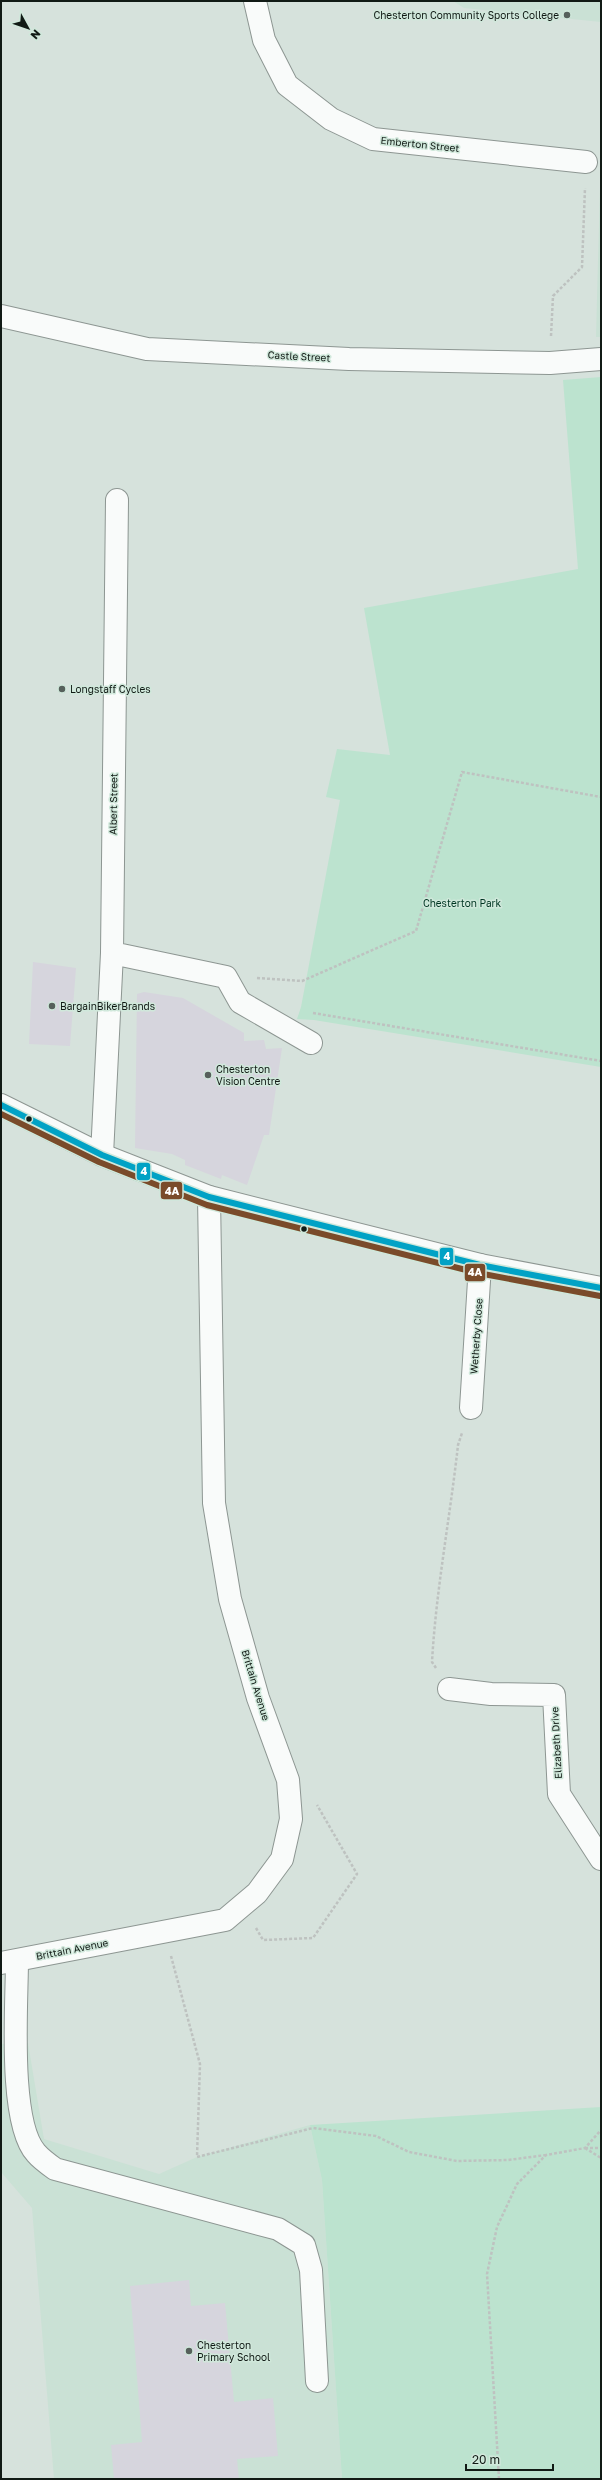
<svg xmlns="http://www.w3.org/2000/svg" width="602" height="2480" font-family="'Golos Text',sans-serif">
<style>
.built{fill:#cae1d5}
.green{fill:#bce3cf}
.building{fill:#d6d5dd}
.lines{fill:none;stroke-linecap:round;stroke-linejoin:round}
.minor-casing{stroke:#8d9692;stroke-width:24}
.major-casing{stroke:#8d9692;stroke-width:24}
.path{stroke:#bec2c0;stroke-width:2.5;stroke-dasharray:3 2;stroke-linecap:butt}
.minor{stroke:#f9fbfa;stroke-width:22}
.major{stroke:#f9fbfa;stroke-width:22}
.bus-1-casing{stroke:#d0e8db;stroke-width:9}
.bus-2-casing{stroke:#d0e8db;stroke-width:9}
.bus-1{stroke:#01a2c5;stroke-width:6}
.bus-2{stroke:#7a4b2a;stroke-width:6}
.poi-dot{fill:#56605b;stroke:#d0e8db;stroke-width:1.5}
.bus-dot{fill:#111a15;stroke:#d0e8db;stroke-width:1.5}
.labels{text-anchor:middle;stroke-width:3;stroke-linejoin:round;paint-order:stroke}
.poi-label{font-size:10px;fill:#111a15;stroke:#d0e8db;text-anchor:start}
.street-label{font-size:10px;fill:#111a15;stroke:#d0e8db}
.park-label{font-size:10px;fill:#003623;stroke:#d0e8db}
.line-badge{stroke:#d0e8db;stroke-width:1.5}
.badge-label{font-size:11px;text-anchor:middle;font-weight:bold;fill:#fff}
</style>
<rect width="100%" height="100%" fill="#d6e2dc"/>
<path class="built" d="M 453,1 L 601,1 L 601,22 L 464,8 Z
M 601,149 L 601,337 L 596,337 L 597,298 Z
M 28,2043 L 44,2139 L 159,2174 L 197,2157 L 310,2125 L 322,2180 L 342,2479 L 54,2479 L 32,2208 L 1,2172 L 1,2044 Z"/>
<path class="green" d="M 601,377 L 601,1067 L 314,1020 L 297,1019 L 301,1007 L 340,800 L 326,797 L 337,749 L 390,755 L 364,608 L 578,569 L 563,380 Z
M 601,2107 L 601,2479 L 342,2479 L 322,2180 L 310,2125 Z"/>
<path class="building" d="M 33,962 L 76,968 L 70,1046 L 29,1044 Z
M 144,992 L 183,998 L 244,1033 L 244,1041 L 264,1040 L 266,1049 L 282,1048 L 269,1135 L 264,1135 L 247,1185 L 222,1175 L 221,1179 L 185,1165 L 185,1160 L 172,1154 L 135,1148 L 137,994 Z
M 189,2280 L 191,2306 L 225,2303 L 234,2402 L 273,2398 L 278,2456 L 237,2459 L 239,2479 L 114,2479 L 111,2445 L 142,2442 L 130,2286 Z"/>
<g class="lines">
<g class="minor-casing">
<path id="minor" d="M 255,1 L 264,40 L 287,85 L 331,119 L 373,139 L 586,162
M 1,316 L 147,349 L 349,359 L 550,363 L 601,359
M 112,953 L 226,977 L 240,1002 L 311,1043
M 102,1155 L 112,953 L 117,500
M 471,1408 L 480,1265
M 449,1689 L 491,1694 L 554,1695 L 559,1794 L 601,1859
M 17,1960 C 17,2003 8,2122 36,2153 C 41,2159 48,2164 55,2169 L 278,2229 L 304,2245 L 311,2270 L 317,2381
M 1,1963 L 225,1920 L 257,1893 L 282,1859 L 291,1819 L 288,1780 L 258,1698 L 230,1599 L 214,1503 L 209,1197"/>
</g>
<g class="major-casing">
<path id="major" d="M 1,1105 L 102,1155 L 209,1197 L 480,1265 L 601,1288"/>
</g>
<path class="path" d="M 551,336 L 553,296 L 582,267 L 585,188
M 257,978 L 302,981 L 416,931 L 462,772 L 601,797
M 313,1013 L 601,1061
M 436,1668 L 432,1662 C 436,1590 450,1518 458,1445 L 462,1433
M 256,1928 L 263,1940 L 313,1938 L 357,1874 L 317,1805
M 171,1956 L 200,2064 L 197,2157 L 313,2128 L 376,2136 L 409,2152 L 457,2161 L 508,2160 L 546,2155
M 585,2148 L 601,2158
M 585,2148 L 601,2148
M 499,2479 L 487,2274 L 497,2227 L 517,2184 L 546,2155 L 585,2148 L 601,2130"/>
<use href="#minor" class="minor"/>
<use href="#major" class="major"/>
<g class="bus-1-casing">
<path id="bus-1" d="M 1,1105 L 102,1155 L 209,1197 L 480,1265 L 601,1288"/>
</g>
<g class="bus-2-casing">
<path id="bus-2" d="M 1,1114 L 99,1162 L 207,1205 L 478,1273 L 600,1296"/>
</g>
<use href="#bus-1" class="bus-1"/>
<use href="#bus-2" class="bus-2"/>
</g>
<g class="poi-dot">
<circle cx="567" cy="15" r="4"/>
<circle cx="62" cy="689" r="4"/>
<circle cx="52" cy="1006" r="4"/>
<circle cx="208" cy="1075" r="4"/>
<circle cx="189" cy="2351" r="4"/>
</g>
<g class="bus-dot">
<circle cx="29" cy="1119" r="3.5"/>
<circle cx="304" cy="1229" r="3.5"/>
</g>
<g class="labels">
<g class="poi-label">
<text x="559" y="19" text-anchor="end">Chesterton Community Sports College</text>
<text x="70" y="693">Longstaff Cycles</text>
<text x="60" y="1010">BargainBikerBrands</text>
<text x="216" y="1073">Chesterton<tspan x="216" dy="12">Vision Centre</tspan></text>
<text x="197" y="2349">Chesterton<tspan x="197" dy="12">Primary School</tspan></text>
</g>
<g class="street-label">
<text transform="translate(420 144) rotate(6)" y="4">Emberton Street</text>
<text transform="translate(299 356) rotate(3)" y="4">Castle Street</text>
<text transform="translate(113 804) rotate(-89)" y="4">Albert Street</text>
<text transform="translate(476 1336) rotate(-86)" y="4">Wetherby Close</text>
<text transform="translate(256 1685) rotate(73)" y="4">Brittain Avenue</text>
<text transform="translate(556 1743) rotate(-93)" y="4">Elizabeth Drive</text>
<text transform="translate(72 1949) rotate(-11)" y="4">Brittain Avenue</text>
</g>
<g class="park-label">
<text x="462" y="907">Chesterton Park</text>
</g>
</g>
<g class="line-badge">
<rect x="136" y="1162" width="15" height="19" rx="4" fill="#01a2c5"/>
<rect x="160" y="1181" width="23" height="19" rx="4" fill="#7a4b2a"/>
<rect x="439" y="1247" width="15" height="19" rx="4" fill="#01a2c5"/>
<rect x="464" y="1263" width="22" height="19" rx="4" fill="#7a4b2a"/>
</g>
<g class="badge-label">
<text x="144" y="1175">4</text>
<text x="172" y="1195">4A</text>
<text x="447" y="1260">4</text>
<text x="475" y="1276">4A</text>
</g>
<rect width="602" height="2480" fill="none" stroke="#111a15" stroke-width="4"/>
<g transform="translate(28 28) rotate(130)" stroke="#d0e8db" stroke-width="3" paint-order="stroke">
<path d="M0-3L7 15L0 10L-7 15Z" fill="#111a15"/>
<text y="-6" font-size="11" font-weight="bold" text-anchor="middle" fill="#111a15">N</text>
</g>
<path d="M466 2464v6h87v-6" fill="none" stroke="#111a15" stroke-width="2"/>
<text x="472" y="2464" font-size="12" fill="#111a15" stroke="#d0e8db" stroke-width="3" paint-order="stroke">20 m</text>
</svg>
